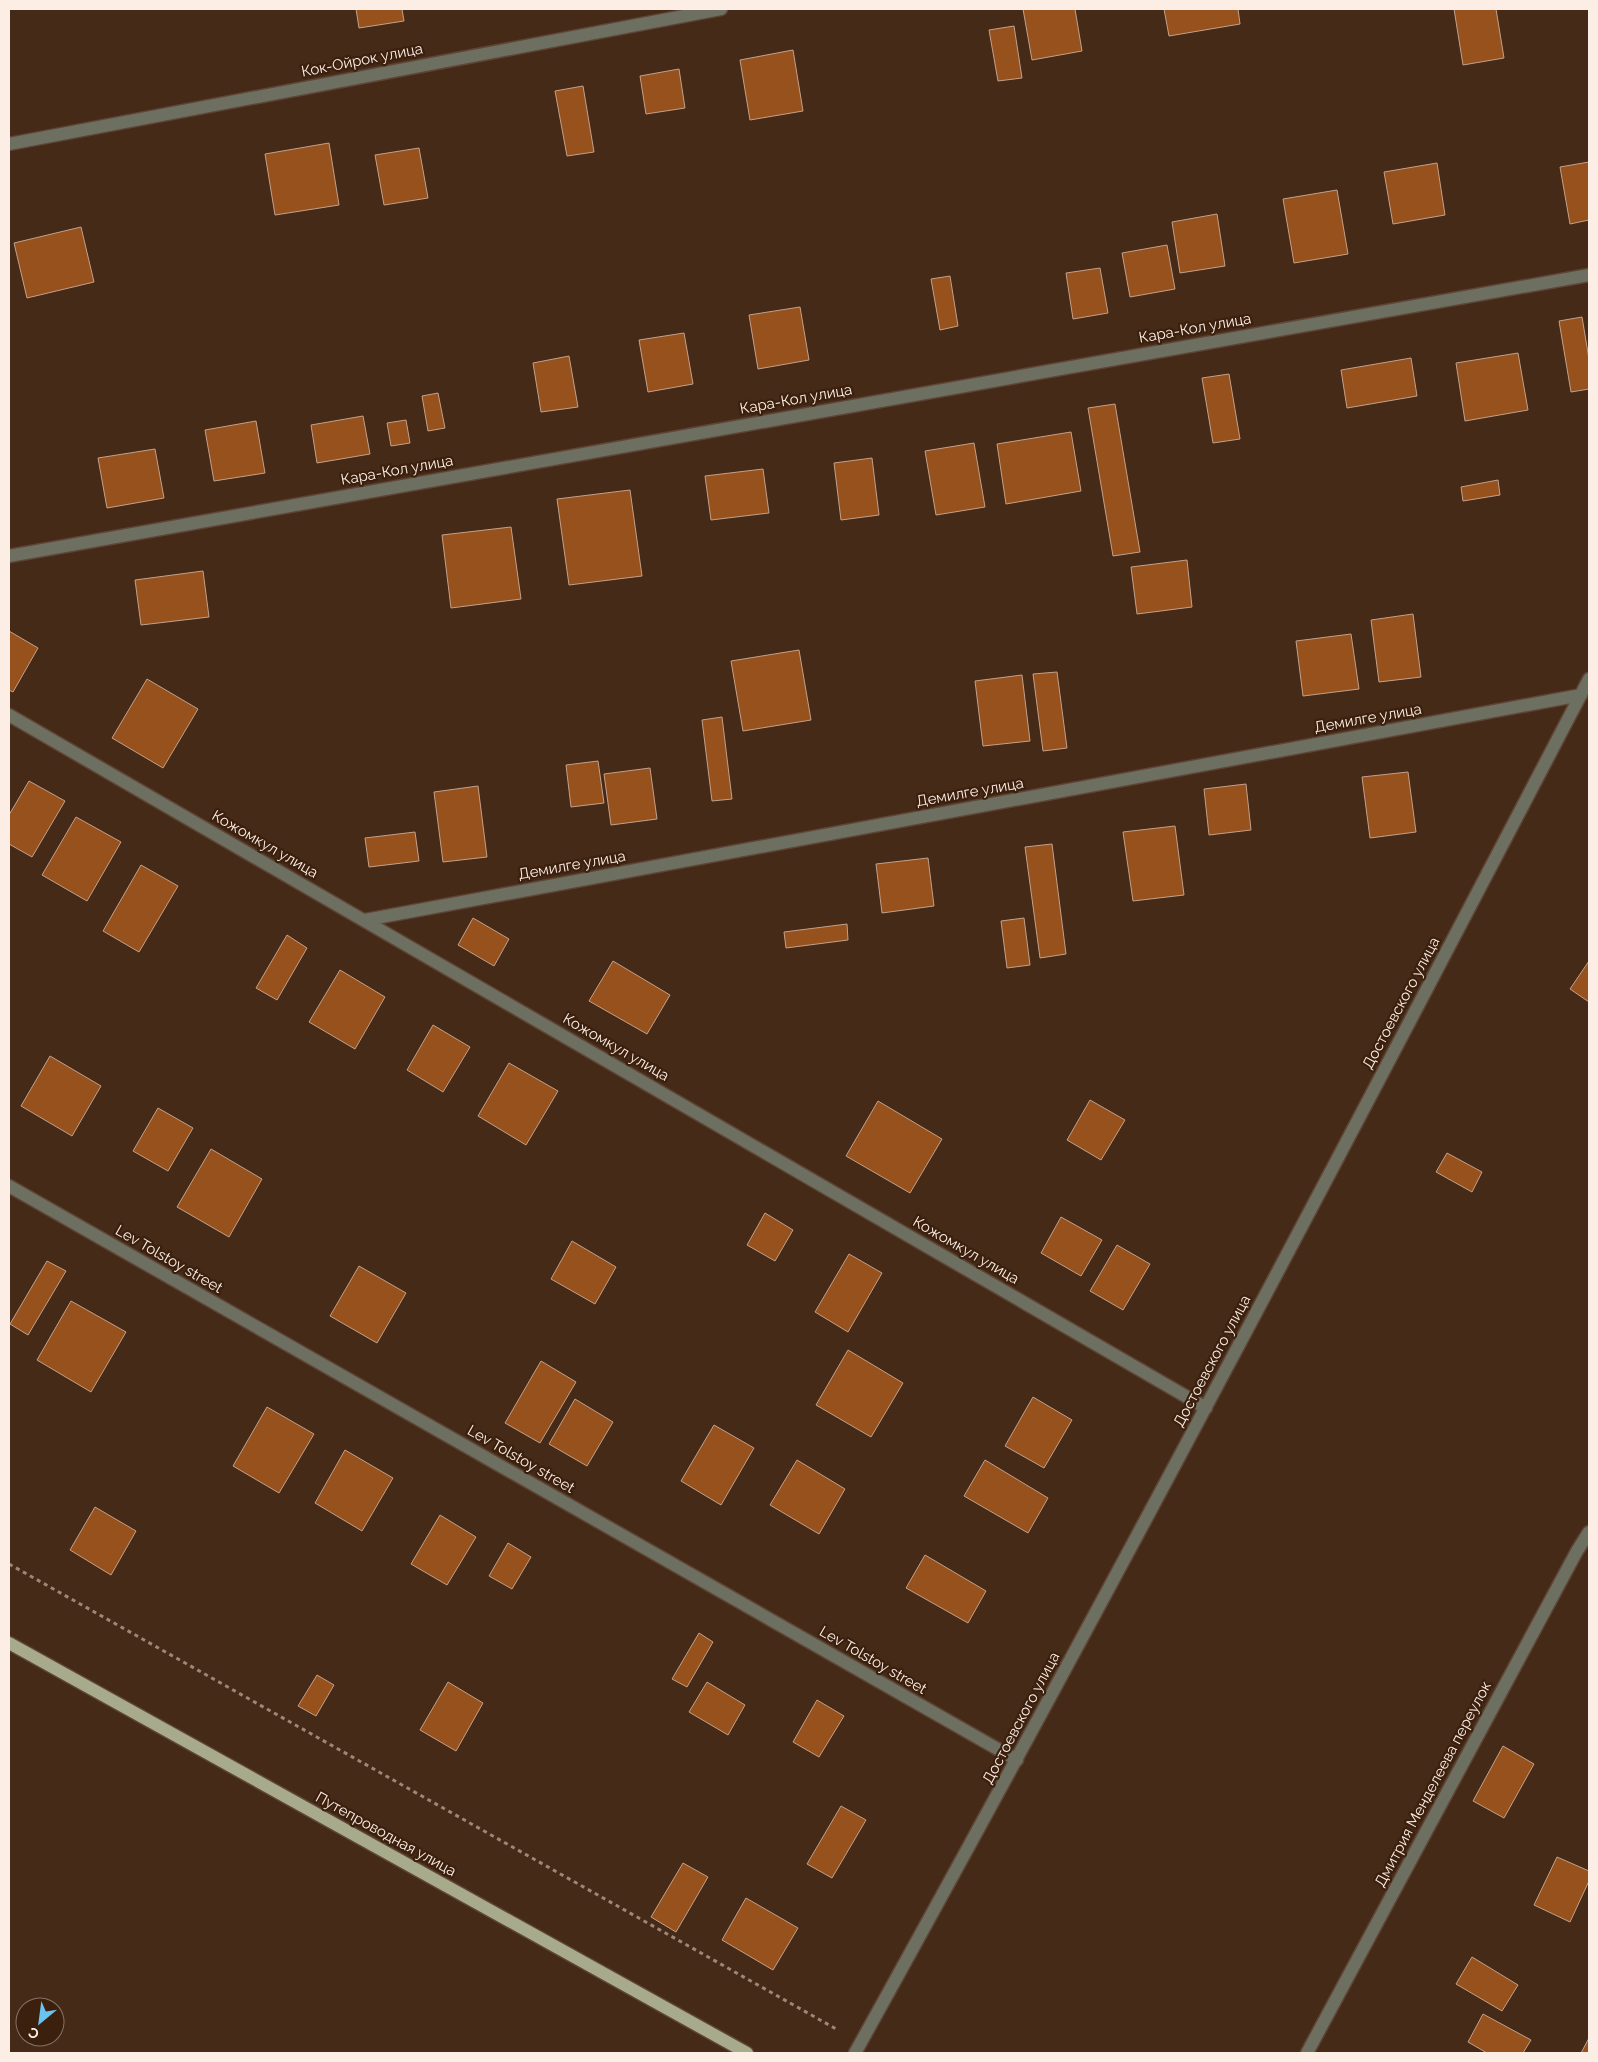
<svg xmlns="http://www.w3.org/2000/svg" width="1598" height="2062" font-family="Raleway,sans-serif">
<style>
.building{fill:#97511c;stroke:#c3a18b}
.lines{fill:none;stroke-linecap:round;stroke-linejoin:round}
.minor-casing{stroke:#5f4535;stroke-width:15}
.major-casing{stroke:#5f4535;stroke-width:15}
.path{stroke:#9c8779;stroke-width:3;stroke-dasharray:4 4;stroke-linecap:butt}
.minor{stroke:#6d6f60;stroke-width:12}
.major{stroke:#a7ab8c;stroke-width:12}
.labels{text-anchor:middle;stroke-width:4.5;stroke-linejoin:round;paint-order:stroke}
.street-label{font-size:15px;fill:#fdeee5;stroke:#3b200e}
</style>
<rect width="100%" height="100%" fill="#452a18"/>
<path class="building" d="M 356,9 L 402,9 L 404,21 L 359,28 Z
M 1023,9 L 1075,9 L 1082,51 L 1032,60 Z
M 1164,9 L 1238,9 L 1240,24 L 1169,36 Z
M 1454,9 L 1496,9 L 1504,58 L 1463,65 Z
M 1014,26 L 1022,78 L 998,81 L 989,30 Z
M 793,50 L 803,111 L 750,120 L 740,60 Z
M 679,69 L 685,108 L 646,114 L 640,76 Z
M 583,86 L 594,152 L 567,156 L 555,91 Z
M 329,143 L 339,205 L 275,215 L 265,154 Z
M 419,148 L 428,198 L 384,205 L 375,155 Z
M 1589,162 L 1589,220 L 1570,224 L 1560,167 Z
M 1437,163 L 1445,215 L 1393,224 L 1384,172 Z
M 1337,190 L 1348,254 L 1294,263 L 1283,199 Z
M 1217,214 L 1225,266 L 1180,273 L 1172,222 Z
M 81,227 L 94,282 L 27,298 L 14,243 Z
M 1167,245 L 1175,289 L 1130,297 L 1122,253 Z
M 1100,268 L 1108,313 L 1073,319 L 1066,273 Z
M 950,276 L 958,326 L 940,330 L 931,279 Z
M 800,307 L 809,360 L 758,369 L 749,315 Z
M 1582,317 L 1589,359 L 1589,389 L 1571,392 L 1559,321 Z
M 684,333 L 693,384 L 648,392 L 639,340 Z
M 1518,353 L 1528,410 L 1465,421 L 1456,363 Z
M 569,356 L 578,407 L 541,412 L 533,363 Z
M 1411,358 L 1417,396 L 1347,408 L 1341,370 Z
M 1229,374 L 1240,439 L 1213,443 L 1202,378 Z
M 438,393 L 445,428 L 428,431 L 422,396 Z
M 1115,404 L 1140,552 L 1113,556 L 1088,408 Z
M 363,416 L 370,454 L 317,463 L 311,425 Z
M 406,420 L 410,443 L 391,446 L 387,423 Z
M 256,421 L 265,473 L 214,481 L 205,430 Z
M 1071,432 L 1081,491 L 1006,504 L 997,444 Z
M 974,443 L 985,507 L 936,515 L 925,451 Z
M 155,449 L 164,498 L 107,508 L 98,458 Z
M 872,458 L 879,515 L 841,520 L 834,463 Z
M 763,469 L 769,513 L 711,520 L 705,476 Z
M 1498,480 L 1500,495 L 1463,501 L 1461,487 Z
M 630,490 L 642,576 L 569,585 L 557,499 Z
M 511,527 L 521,599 L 451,608 L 442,535 Z
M 1187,560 L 1192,607 L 1137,614 L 1131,567 Z
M 203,571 L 209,617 L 141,625 L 135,580 Z
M 1413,614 L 1421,677 L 1379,682 L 1371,620 Z
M 9,631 L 38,648 L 13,692 L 9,690 Z
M 1351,634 L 1359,689 L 1303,696 L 1296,641 Z
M 799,650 L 811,720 L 743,731 L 731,661 Z
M 1057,672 L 1067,748 L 1043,751 L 1033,674 Z
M 1022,675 L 1030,741 L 983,746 L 975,681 Z
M 147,679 L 198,709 L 163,768 L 112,738 Z
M 722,717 L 732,799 L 712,801 L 702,720 Z
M 598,761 L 604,803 L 571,807 L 566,765 Z
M 650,768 L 657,819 L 611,825 L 604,774 Z
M 1408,772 L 1416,832 L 1370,838 L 1362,777 Z
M 29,781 L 65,801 L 32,857 L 9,844 L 9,815 Z
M 1246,784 L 1251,830 L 1209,835 L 1204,789 Z
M 478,786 L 487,857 L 443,862 L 434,792 Z
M 76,817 L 121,842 L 87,901 L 42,875 Z
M 1175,826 L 1184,895 L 1133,901 L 1123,832 Z
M 415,832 L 419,861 L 369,867 L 365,838 Z
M 1052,844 L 1066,954 L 1040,958 L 1025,847 Z
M 928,858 L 934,906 L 882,913 L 876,864 Z
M 141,865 L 178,886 L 139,952 L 103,931 Z
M 473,918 L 509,939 L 494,966 L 458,945 Z
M 1024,918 L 1030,965 L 1007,968 L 1001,921 Z
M 847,924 L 848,940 L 786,948 L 784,932 Z
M 287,935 L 307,948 L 277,1000 L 256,988 Z
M 613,961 L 670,995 L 647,1034 L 589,1001 Z
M 1589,961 L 1589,1002 L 1570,989 Z
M 340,970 L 385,997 L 355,1049 L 309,1022 Z
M 433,1025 L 470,1047 L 443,1092 L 407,1070 Z
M 50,1056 L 101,1086 L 72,1136 L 21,1106 Z
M 509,1063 L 558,1091 L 526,1145 L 478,1116 Z
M 1090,1100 L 1125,1120 L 1101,1160 L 1067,1140 Z
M 878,1101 L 942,1139 L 910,1193 L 846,1156 Z
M 158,1108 L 193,1128 L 168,1171 L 133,1151 Z
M 211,1149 L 262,1179 L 229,1237 L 177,1207 Z
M 1447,1153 L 1482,1172 L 1472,1192 L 1436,1172 Z
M 765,1213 L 793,1230 L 775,1261 L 747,1245 Z
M 1061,1217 L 1102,1240 L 1081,1276 L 1041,1253 Z
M 572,1241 L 616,1267 L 595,1304 L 551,1279 Z
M 1117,1245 L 1150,1264 L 1123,1310 L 1090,1291 Z
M 849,1254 L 882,1273 L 848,1332 L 815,1312 Z
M 47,1261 L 66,1271 L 28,1335 L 10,1324 Z
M 359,1266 L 406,1293 L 377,1343 L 330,1316 Z
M 71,1301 L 126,1332 L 91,1392 L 37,1360 Z
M 848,1350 L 903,1383 L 871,1437 L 816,1405 Z
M 541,1361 L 576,1382 L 540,1443 L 505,1423 Z
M 1033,1397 L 1072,1420 L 1044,1468 L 1005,1446 Z
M 575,1399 L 613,1422 L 587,1466 L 549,1444 Z
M 267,1407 L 314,1434 L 279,1493 L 233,1466 Z
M 714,1425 L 754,1448 L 721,1505 L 681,1481 Z
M 345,1450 L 393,1478 L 362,1531 L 315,1503 Z
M 797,1460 L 845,1489 L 819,1534 L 770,1505 Z
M 985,1460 L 1048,1498 L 1028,1533 L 964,1496 Z
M 95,1507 L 136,1531 L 111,1575 L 70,1550 Z
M 440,1515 L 476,1537 L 447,1585 L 411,1564 Z
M 508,1543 L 531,1557 L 512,1589 L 489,1576 Z
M 925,1555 L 986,1591 L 968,1623 L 906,1588 Z
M 699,1633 L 713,1642 L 687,1687 L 672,1679 Z
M 317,1675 L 334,1685 L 316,1716 L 298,1706 Z
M 448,1682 L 483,1703 L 456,1751 L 420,1730 Z
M 707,1682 L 745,1705 L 728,1735 L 689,1712 Z
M 817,1700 L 844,1716 L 819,1757 L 793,1742 Z
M 1503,1746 L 1534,1764 L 1504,1818 L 1473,1801 Z
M 841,1806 L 866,1820 L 832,1878 L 807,1864 Z
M 1557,1857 L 1589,1871 L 1589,1881 L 1570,1922 L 1534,1905 Z
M 683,1863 L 708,1877 L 676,1932 L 651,1917 Z
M 746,1898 L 798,1928 L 773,1970 L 722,1940 Z
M 1472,1957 L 1518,1985 L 1502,2011 L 1456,1984 Z
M 1483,2014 L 1531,2040 L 1523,2053 L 1487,2053 L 1468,2042 Z
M 1589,2038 L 1589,2053 L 1581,2053 Z"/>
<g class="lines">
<g class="minor-casing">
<path id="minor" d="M 9,144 L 721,9
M 9,556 L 1589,275
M 9,715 L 1206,1408
M 365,920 L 1581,695
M 9,1186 L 1017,1760
M 855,2053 C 1107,1599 1349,1139 1589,679
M 1307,2053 L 1577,1551 L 1589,1532"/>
</g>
<g class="major-casing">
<path id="major" d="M 9,1643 L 747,2053"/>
</g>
<path class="path" d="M 9,1564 L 838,2030"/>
<use href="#minor" class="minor"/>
<use href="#major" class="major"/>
</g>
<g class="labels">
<g class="street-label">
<text transform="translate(362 60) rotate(-11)" y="5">Кок-Ойрок улица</text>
<text transform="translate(1195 328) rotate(-10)" y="5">Кара-Кол улица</text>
<text transform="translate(796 399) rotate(-10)" y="5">Кара-Кол улица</text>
<text transform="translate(397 470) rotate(-10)" y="5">Кара-Кол улица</text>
<text transform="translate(1368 718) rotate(-10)" y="5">Демилге улица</text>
<text transform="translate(970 792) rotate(-10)" y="5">Демилге улица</text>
<text transform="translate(265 844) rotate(30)" y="5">Кожомкул улица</text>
<text transform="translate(572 865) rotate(-10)" y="5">Демилге улица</text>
<text transform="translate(1401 1003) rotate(-62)" y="5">Достоевского улица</text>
<text transform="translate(616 1047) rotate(30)" y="5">Кожомкул улица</text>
<text transform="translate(966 1250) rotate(30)" y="5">Кожомкул улица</text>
<text transform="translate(169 1259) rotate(30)" y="5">Lev Tolstoy street</text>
<text transform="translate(1212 1361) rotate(-62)" y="5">Достоевского улица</text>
<text transform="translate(521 1459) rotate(30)" y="5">Lev Tolstoy street</text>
<text transform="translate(873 1660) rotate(30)" y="5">Lev Tolstoy street</text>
<text transform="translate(1021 1718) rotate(-62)" y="5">Достоевского улица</text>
<text transform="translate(1433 1784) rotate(-62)" y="5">Дмитрия Менделеева переулок</text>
<text transform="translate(386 1834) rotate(29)" y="5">Путепроводная улица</text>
</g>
</g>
<rect width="1598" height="2062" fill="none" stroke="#fdeee5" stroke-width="20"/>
<g transform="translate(40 2022) rotate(209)"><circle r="24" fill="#3b200e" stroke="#897264"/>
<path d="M0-4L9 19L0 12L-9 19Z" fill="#6ac3f1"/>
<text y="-8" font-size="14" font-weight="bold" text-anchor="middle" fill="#fdeee5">С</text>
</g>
</svg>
